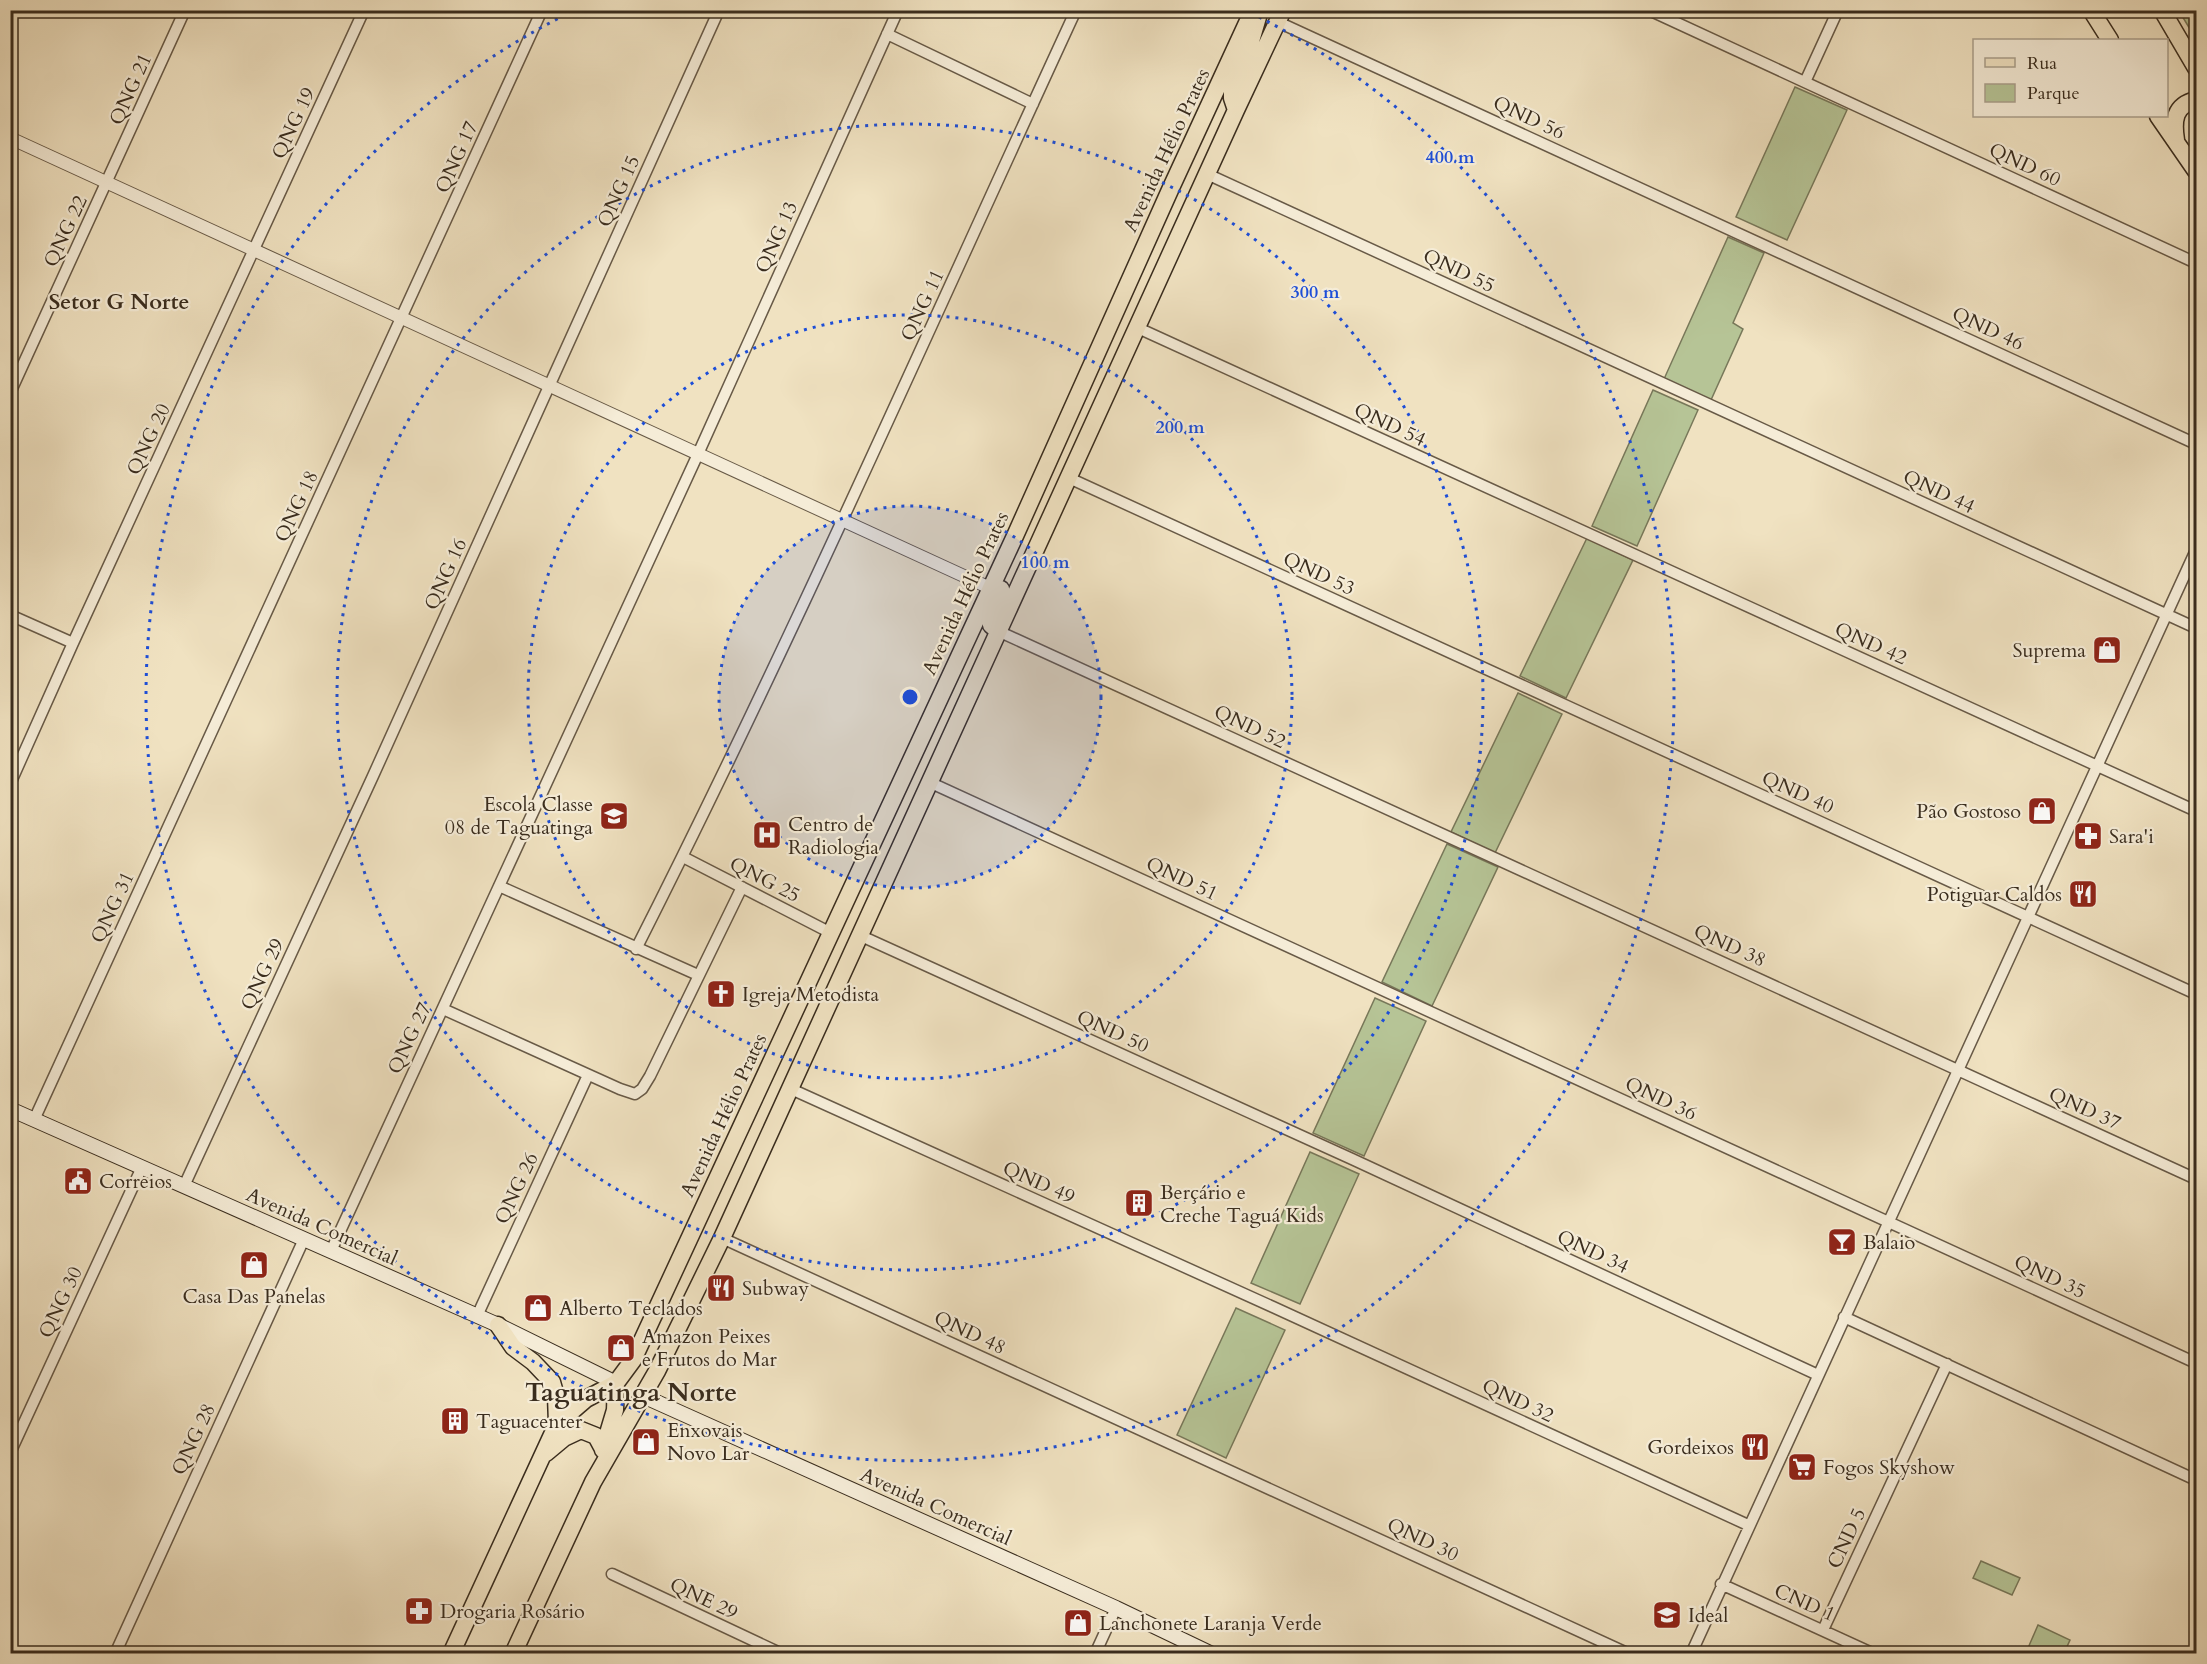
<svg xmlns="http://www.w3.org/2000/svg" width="2207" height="1664" font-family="Cardo,serif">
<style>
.green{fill:#b6c496;stroke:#78785a;stroke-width:1.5}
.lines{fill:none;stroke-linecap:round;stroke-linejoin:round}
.minor-casing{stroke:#685a47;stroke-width:13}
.tertiary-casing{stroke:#685a47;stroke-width:14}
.secondary-casing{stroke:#3a2d1e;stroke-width:16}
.primary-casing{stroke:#3a2d1e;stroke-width:19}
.trunk-casing{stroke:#3a2d1e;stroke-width:19}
.minor{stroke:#f5ecd7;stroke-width:10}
.tertiary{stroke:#f5ecd7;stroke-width:12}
.secondary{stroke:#f5ecd7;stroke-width:14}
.primary{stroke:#f0e2c1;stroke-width:16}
.trunk{stroke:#f0e2c1;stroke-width:16}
.ring{fill:none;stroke:#1d4ed8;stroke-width:3;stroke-dasharray:3 6}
.labels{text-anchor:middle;stroke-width:4.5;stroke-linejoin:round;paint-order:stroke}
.street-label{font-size:20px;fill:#3a2d1e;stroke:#f5ecd7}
.poi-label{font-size:20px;fill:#3a2d1e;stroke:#f5ecd7;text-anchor:start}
.quarter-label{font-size:22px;font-weight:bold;fill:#3a2d1e;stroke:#f5ecd7}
.district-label{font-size:26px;font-weight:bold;fill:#3a2d1e;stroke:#f5ecd7}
.centre{fill:#1d4ed8;stroke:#f5ecd7;stroke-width:3}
.ring-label{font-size:18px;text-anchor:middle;font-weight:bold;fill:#1d4ed8;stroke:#f5ecd7;stroke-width:4.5;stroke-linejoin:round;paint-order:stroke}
</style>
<rect width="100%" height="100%" fill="#f0e2c1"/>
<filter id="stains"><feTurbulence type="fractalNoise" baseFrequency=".00333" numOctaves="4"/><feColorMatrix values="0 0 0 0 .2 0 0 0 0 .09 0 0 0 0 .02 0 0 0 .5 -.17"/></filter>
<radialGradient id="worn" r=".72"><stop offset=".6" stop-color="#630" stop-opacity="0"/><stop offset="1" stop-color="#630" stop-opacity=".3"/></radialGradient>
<path class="green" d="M 2179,11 L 2196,11 L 2196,39 Z
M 1795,87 L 1847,110 L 1787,240 L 1736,217 Z
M 1728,237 L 1764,253 L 1733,323 L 1743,329 L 1711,400 L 1664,379 Z
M 1653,390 L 1698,410 L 1637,546 L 1592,526 Z
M 1587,538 L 1633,560 L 1566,698 L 1520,676 Z
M 1518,693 L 1562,714 L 1495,853 L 1451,832 Z
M 1447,844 L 1498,867 L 1432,1006 L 1382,982 Z
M 1375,998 L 1426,1021 L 1364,1156 L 1313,1133 Z
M 1310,1152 L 1359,1174 L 1300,1304 L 1251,1283 Z
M 1236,1308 L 1285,1330 L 1226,1458 L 1177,1435 Z
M 1981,1561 L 2020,1578 L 2012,1595 L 1973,1578 Z
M 2038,1625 L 2070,1640 L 2064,1653 L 2040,1653 L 2028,1648 Z"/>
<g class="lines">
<g class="minor-casing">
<path id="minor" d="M 1649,10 L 2196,263
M 1278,22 L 2196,444
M 887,34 L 1033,104
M 1805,82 L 1838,10
M 1207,174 L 2196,628
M 1138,328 L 2196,811
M 10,393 L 185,10
M 1069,478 L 2196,994
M 10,615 L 73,643
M 998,631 L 2196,1179
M 929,782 L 2196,1363
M 10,784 L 73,643 L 364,10
M 683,857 L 831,933
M 499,886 L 698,975
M 859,935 L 1352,1159 L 1818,1375
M 636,949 C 792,641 931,324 1076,10
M 443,1009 L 620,1089 L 635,1094 L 642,1089 L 650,1076 L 742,887
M 791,1089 L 1273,1307 L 1748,1525
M 34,1120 L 542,10
M 184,1186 L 373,776 L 719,10
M 722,1238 L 1629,1654
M 331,1251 L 698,454 L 898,10
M 477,1316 L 588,1075
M 1844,1317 L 2196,1480
M 10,1453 L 142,1167
M 612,1574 L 782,1654
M 1721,1584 L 1874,1654
M 1823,1630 L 1947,1364
M 115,1654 L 304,1239
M 1095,1654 L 1116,1608
M 1691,1654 L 2196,550"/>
</g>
<g class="tertiary-casing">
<path id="tertiary" d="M 10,138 L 990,588"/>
</g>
<g class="secondary-casing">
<path id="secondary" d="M 10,1109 L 498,1325 L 616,1383
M 643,1396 L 1116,1608 L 1212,1654"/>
</g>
<g class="primary-casing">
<path id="primary" d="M 1236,110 L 1232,98 L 1232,90 L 1249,48 L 1258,17
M 998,631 L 991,625 L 990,615 L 1001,589
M 498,1325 L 513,1347 L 533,1362 L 552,1382 L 556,1396 L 557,1424
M 603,1450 L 615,1410 L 616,1383
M 546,1453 L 564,1438 L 581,1430 L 596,1436 L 603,1449
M 451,1654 L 557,1424 L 586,1399 L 616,1383 L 633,1360 L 1015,536 L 1170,190 L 1253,10
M 513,1654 L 593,1482 L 657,1371 L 722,1238 L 1236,110 L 1283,10"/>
</g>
<g class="trunk-casing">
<path id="trunk" d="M 2091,10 L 2110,40
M 2162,10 L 2196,68
M 2158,116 L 2196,171
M 2176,140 C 2173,121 2174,105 2196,100"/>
</g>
<use href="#minor" class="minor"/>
<use href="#tertiary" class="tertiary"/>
<use href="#secondary" class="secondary"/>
<use href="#primary" class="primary"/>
<use href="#trunk" class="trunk"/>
</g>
<circle cx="910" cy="697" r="191" fill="#1d4ed8" fill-opacity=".12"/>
<g class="ring">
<circle cx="910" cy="697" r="191"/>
<circle cx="910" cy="697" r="382"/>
<circle cx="910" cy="697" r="573"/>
<path d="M1251 13A764 764 0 1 1 569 13"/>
</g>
<defs>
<g id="shop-square" transform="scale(1.5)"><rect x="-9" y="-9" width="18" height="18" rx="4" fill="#8f2418" stroke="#f5ecd7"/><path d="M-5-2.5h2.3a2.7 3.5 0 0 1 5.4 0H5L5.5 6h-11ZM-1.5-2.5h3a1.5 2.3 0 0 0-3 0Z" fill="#fff"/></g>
<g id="school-square" transform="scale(1.5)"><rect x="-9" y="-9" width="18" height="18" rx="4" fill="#8f2418" stroke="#f5ecd7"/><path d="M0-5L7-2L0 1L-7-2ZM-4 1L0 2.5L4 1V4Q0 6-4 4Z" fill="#fff"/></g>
<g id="hospital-square" transform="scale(1.5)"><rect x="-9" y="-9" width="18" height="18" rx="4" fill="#8f2418" stroke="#f5ecd7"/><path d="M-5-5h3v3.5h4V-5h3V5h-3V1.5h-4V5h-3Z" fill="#fff"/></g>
<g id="pharmacy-square" transform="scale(1.5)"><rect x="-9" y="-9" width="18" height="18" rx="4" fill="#8f2418" stroke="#f5ecd7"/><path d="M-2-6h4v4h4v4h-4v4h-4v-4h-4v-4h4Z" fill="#fff"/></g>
<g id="restaurant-square" transform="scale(1.5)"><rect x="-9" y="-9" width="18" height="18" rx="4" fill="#8f2418" stroke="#f5ecd7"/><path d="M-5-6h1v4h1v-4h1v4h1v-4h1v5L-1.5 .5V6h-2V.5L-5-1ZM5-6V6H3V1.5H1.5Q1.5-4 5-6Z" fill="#fff"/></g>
<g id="church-square" transform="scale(1.5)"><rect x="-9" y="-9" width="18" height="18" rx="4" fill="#8f2418" stroke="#f5ecd7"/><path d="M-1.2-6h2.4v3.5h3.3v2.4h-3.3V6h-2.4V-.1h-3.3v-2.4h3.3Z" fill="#fff"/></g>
<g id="civic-square" transform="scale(1.5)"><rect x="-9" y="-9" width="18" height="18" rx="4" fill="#8f2418" stroke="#f5ecd7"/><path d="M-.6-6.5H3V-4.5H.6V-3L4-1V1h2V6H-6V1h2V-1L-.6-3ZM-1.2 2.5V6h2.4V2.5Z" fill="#fff"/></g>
<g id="building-square" transform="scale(1.5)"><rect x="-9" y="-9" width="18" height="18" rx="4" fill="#8f2418" stroke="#f5ecd7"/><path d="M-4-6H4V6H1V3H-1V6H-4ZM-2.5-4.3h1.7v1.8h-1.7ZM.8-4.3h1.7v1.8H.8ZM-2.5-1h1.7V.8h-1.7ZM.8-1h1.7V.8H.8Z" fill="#fff"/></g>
<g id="bar-square" transform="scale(1.5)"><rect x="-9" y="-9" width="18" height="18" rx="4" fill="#8f2418" stroke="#f5ecd7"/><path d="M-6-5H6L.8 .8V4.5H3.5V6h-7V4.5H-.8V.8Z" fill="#fff"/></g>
<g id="supermarket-square" transform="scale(1.5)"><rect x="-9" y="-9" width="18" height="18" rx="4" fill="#8f2418" stroke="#f5ecd7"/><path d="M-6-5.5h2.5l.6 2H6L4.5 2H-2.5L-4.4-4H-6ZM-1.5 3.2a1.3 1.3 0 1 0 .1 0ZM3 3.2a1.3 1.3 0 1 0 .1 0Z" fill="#fff"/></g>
</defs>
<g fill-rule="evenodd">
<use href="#shop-square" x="2107" y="650"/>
<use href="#shop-square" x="2042" y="811"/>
<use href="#school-square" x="614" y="816"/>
<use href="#hospital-square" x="767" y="835"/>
<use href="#pharmacy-square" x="2088" y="836"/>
<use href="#restaurant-square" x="2083" y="894"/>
<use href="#church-square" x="721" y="994"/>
<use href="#civic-square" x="78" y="1181"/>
<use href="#building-square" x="1139" y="1203"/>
<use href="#bar-square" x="1842" y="1242"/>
<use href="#shop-square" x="254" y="1265"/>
<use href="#restaurant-square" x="721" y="1288"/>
<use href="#shop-square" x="538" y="1308"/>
<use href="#shop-square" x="621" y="1348"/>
<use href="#building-square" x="455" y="1421"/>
<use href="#shop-square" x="646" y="1442"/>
<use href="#restaurant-square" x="1755" y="1447"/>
<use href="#supermarket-square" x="1802" y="1467"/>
<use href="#pharmacy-square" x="419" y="1611"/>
<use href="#school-square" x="1667" y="1615"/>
<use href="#shop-square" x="1078" y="1623"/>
</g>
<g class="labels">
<g class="street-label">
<text transform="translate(130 89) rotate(-66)" y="7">QNG 21</text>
<text transform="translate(1529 117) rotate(25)" y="7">QND 56</text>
<text transform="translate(293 123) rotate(-65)" y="7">QNG 19</text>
<text transform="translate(1166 150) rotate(-65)" y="7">Avenida Hélio Prates</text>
<text transform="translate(456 157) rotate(-66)" y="7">QNG 17</text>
<text transform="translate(2025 164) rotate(25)" y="7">QND 60</text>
<text transform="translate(618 191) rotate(-66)" y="7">QNG 15</text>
<text transform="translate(65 231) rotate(-65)" y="7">QNG 22</text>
<text transform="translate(776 237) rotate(-66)" y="7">QNG 13</text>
<text transform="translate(1459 270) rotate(25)" y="7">QND 55</text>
<text transform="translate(922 305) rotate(-65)" y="7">QNG 11</text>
<text transform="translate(1988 328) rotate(25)" y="7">QND 46</text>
<text transform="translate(1390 424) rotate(25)" y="7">QND 54</text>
<text transform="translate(148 439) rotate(-65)" y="7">QNG 20</text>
<text transform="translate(1939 491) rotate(25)" y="7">QND 44</text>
<text transform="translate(296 506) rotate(-65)" y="7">QNG 18</text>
<text transform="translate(1319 573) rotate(25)" y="7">QND 53</text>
<text transform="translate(445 574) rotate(-66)" y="7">QNG 16</text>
<text transform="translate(965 593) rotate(-65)" y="7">Avenida Hélio Prates</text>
<text transform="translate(1871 643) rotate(24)" y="7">QND 42</text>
<text transform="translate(1250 726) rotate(25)" y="7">QND 52</text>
<text transform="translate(1798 792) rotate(24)" y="7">QND 40</text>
<text transform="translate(1182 878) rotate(25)" y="7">QND 51</text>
<text transform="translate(765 879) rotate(27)" y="7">QNG 25</text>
<text transform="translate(112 907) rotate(-65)" y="7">QNG 31</text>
<text transform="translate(1730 945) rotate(24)" y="7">QND 38</text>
<text transform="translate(262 974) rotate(-65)" y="7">QNG 29</text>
<text transform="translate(1113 1031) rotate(24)" y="7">QND 50</text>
<text transform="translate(409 1038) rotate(-65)" y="7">QNG 27</text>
<text transform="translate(1661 1098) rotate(25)" y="7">QND 36</text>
<text transform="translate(2085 1108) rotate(24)" y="7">QND 37</text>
<text transform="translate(723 1115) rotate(-65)" y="7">Avenida Hélio Prates</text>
<text transform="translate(1039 1182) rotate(24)" y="7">QND 49</text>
<text transform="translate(516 1188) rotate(-65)" y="7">QNG 26</text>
<text transform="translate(322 1226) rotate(24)" y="7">Avenida Comercial</text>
<text transform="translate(1593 1251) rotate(25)" y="7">QND 34</text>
<text transform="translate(2050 1276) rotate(25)" y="7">QND 35</text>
<text transform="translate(60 1302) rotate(-65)" y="7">QNG 30</text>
<text transform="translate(970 1332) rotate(25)" y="7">QND 48</text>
<text transform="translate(1518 1400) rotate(25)" y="7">QND 32</text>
<text transform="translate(193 1439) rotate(-65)" y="7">QNG 28</text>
<text transform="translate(936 1506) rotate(24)" y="7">Avenida Comercial</text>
<text transform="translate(1846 1538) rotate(-65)" y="7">CND 5</text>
<text transform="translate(1423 1539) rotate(25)" y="7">QND 30</text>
<text transform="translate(704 1598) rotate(25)" y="7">QNE 29</text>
<text transform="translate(1805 1602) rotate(24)" y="7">CND 1</text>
</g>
<g class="poi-label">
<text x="2086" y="657" text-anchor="end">Suprema</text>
<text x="593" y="811" text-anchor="end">Escola Classe<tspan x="593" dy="23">08 de Taguatinga</tspan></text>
<text x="2021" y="818" text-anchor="end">Pão Gostoso</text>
<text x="788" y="831">Centro de<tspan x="788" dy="23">Radiologia</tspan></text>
<text x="2109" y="843">Sara'i</text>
<text x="2062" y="901" text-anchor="end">Potiguar Caldos</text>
<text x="742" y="1001">Igreja Metodista</text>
<text x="99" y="1188">Correios</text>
<text x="1160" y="1199">Berçário e<tspan x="1160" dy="23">Creche Taguá Kids</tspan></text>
<text x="1863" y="1249">Balaio</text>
<text x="742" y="1295">Subway</text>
<text x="254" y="1303" text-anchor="middle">Casa Das Panelas</text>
<text x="559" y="1315">Alberto Teclados</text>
<text x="642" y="1343">Amazon Peixes<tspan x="642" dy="23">e Frutos do Mar</tspan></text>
<text x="476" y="1428">Taguacenter</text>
<text x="667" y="1437">Enxovais<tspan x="667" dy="23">Novo Lar</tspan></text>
<text x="1734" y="1454" text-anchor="end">Gordeixos</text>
<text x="1823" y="1474">Fogos Skyshow</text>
<text x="440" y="1618">Drogaria Rosário</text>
<text x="1688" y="1622">Ideal</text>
<text x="1099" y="1630">Lanchonete Laranja Verde</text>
</g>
<g class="quarter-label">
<text x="119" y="309">Setor G Norte</text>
</g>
<g class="district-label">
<text x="631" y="1401">Taguatinga Norte</text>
</g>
</g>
<circle cx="910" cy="697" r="9" class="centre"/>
<g class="ring-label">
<text x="1450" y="163">400 m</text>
<text x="1315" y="298">300 m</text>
<text x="1180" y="433">200 m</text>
<text x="1045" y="568">100 m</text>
</g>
<rect width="2207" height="1664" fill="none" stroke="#f0e2c1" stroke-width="36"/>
<rect x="12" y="12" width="2183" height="1640" fill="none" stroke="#3a2d1e" stroke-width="3"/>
<rect x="18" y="18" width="2171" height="1628" fill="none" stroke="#3a2d1e" stroke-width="1.5"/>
<rect x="1973" y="39" width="195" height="78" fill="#f5ecd7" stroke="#aaa08d" stroke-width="1.5"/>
<rect x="1985" y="58" width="30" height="9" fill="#f0e2c1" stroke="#aaa08d" stroke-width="1.5"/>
<text x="2027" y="69" font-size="18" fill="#3a2d1e">Rua</text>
<rect x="1985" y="84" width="30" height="18" fill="#b6c496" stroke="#aaa08d" stroke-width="1.5"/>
<text x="2027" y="99" font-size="18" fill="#3a2d1e">Parque</text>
<rect width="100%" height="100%" filter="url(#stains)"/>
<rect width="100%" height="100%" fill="url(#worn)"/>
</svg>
